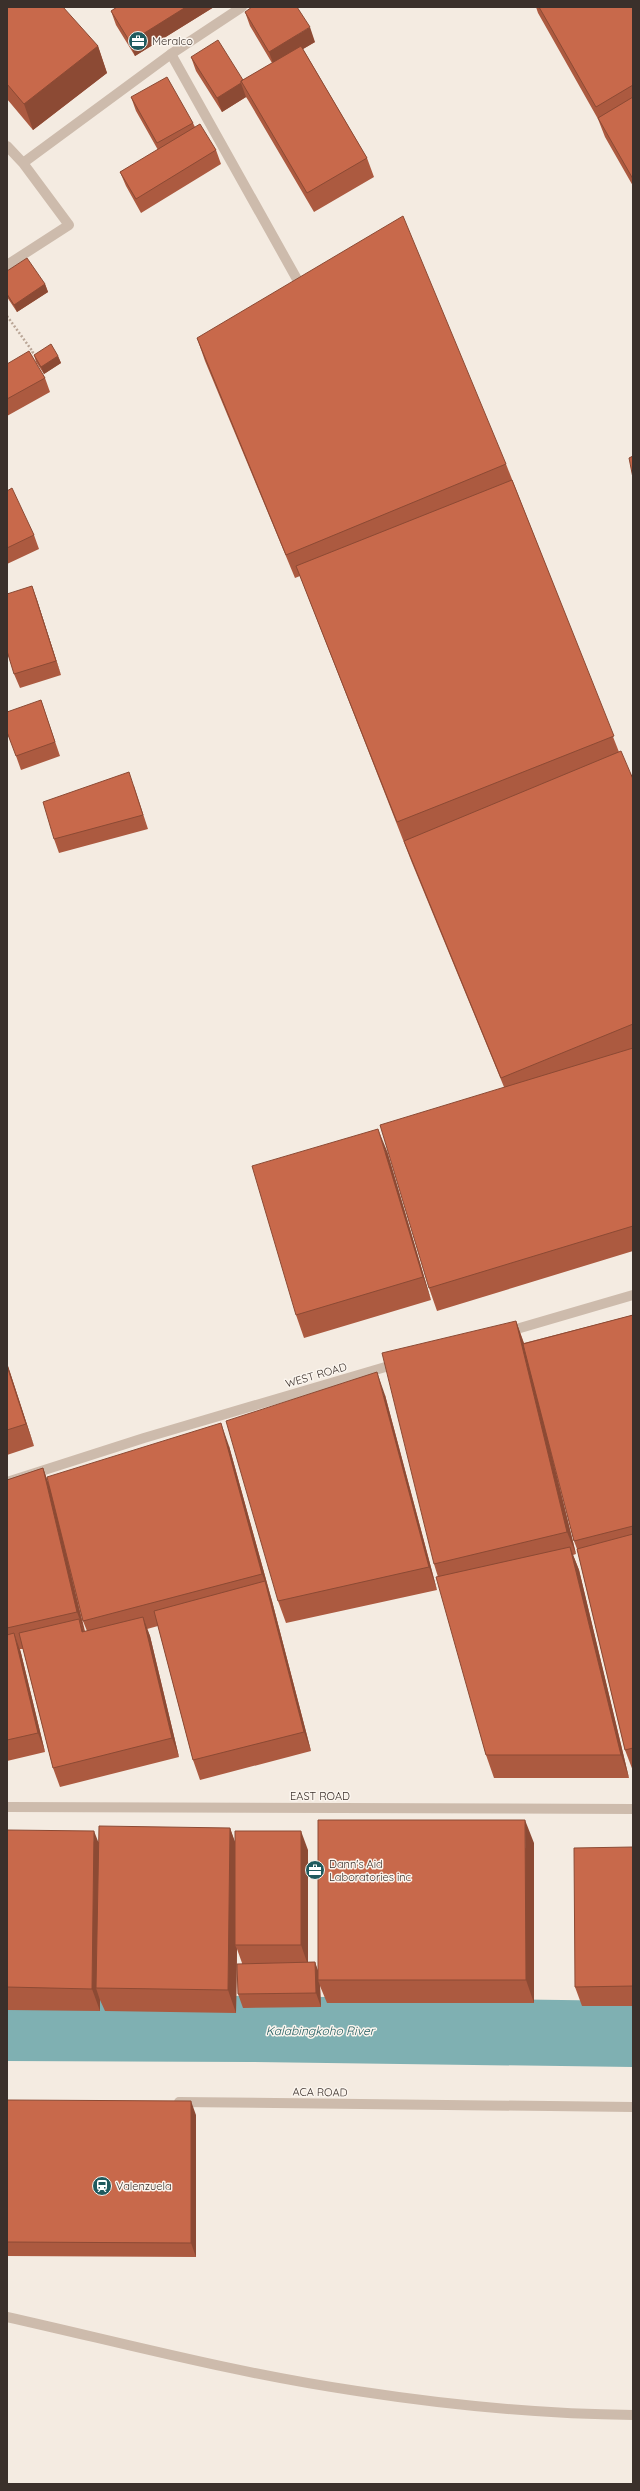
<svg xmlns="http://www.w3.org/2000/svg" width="640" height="2491" font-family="Quicksand,sans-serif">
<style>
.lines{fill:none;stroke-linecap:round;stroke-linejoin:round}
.river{stroke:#7fb0b2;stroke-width:66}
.path{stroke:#b9a596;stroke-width:2.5;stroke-dasharray:2 2;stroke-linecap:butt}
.service{stroke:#cdbbac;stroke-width:10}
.minor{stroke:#cdbbac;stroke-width:10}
.wall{fill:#ac5a40;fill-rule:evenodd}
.shaded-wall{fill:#8c4a34}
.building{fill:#c8694b;stroke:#8c4a34}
.labels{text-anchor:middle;stroke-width:3;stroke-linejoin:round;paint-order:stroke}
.poi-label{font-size:11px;fill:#3b302b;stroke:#fbf5ee;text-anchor:start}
.street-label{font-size:11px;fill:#3b302b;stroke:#fbf5ee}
.water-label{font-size:12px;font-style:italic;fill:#1f5a5e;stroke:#fbf5ee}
</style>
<rect width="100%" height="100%" fill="#f4ebe1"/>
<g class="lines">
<path class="river" d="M 7,2028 L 249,2029 L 633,2034"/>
<path class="path" d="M 7,316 L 33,352 L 29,355"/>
<path class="service" d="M 171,54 L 298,281
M 506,1332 L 633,1295
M 7,1482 L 144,1438 L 399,1363
M 7,1807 L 633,1809
M 7,2317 C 123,2343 239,2374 357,2391 C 448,2405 541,2414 633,2415"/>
<path class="minor" d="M 7,146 L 23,163 L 69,225 L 7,265
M 23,163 L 171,54 L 242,7
M 179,2102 L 633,2107"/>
</g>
<path class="wall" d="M 7,7 L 98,46 L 107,73 L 33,130 L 7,99 Z
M 117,7 L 214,7 L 135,56 L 116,25 L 111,11 Z
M 536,7 L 633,7 L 633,186 L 605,137 L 598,119 L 538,13 Z
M 245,12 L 315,42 L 303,49 L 367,158 L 374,177 L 314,212 L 248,100 L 246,97 L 222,112 L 196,71 L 191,57 L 243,80 L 272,63 L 250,26 Z
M 131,97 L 193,123 L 195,127 L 216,150 L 221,164 L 141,213 L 126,186 L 120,172 L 158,150 L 136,111 Z
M 7,271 L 45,284 L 48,292 L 17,312 L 7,297 Z
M 197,338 L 506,464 L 619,752 L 633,779 L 633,1251 L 437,1311 L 429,1288 L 504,1087 L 412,863 L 300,576 L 295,578 L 205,361 Z
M 34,355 L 58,356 L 61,363 L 44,374 L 36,362 Z
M 7,364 L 45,378 L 50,392 L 7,416 Z
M 7,491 L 34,535 L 39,549 L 7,564 Z
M 32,586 L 37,600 L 61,675 L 20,688 L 14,674 Z
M 41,700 L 60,756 L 21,770 L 16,756 Z
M 134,786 L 148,829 L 59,853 L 54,839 Z
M 387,1151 L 431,1300 L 304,1338 L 296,1315 Z
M 633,1315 L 633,1771 L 625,1750 L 577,1549 L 574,1541 L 546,1431 L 576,1554 L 573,1555 L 579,1570 L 629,1778 L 494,1778 L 486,1755 L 438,1577 L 434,1564 L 516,1321 L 524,1343 Z
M 7,1363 L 34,1446 L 7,1455 Z
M 385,1395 L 437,1590 L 286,1623 L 278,1601 Z
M 229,1446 L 270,1594 L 272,1601 L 311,1751 L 200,1780 L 193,1760 L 158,1626 L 147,1629 L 150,1636 L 179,1757 L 60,1787 L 53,1768 L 23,1649 L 20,1649 L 45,1752 L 7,1761 L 7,1480 L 43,1468 L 49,1486 ZM 60,1530 L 83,1621 L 87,1631 L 85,1631 Z
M 230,1828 L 235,1843 L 308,1850 L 308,1962 L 315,1962 L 318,1972 L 534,1843 L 534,2003 L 327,2003 L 320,1986 L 321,2007 L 243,2008 L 238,1994 L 242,1963 L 237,1949 L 236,2013 L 105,2011 L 100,2000 L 100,2011 L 7,2010 L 7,1830 L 98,1842 Z
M 633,1847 L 633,2006 L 582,2006 L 575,1987 Z
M 7,2100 L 196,2115 L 196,2257 L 7,2256 Z"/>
<path class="shaded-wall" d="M 186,7 L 214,7 L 135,56 L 130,42 Z
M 310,27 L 315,42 L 274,66 L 269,52 Z
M 98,46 L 107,73 L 33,130 L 24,104 Z
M 241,83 L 246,97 L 222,112 L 217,98 Z
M 45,284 L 48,292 L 17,312 L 14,305 Z
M 58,356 L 61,363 L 44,374 L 41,367 Z
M 32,586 L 37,600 L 61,675 L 56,661 Z
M 378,1129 L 387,1151 L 431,1300 L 423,1277 Z
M 516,1321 L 524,1344 L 576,1554 L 567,1532 Z
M 7,1363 L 34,1446 L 26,1424 L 7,1366 Z
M 377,1372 L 385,1395 L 437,1590 L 429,1567 Z
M 221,1423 L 229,1446 L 270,1594 L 272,1601 L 311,1751 L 304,1732 L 266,1584 L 262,1574 Z
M 43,1468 L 51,1490 L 85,1634 L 77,1612 Z
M 570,1547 L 579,1570 L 629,1778 L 621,1755 Z
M 143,1617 L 150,1636 L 179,1757 L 172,1738 Z
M 79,1619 L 86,1638 L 82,1632 Z
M 14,1633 L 21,1653 L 45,1752 L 38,1733 Z
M 525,1820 L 534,1843 L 534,2003 L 526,1980 Z
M 230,1828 L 238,1850 L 235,1945 L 237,1949 L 236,2013 L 228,1990 Z
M 94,1831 L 103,1854 L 96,1988 L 100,2000 L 100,2011 L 92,1989 Z
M 301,1831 L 308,1850 L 308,1965 L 301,1945 Z
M 315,1962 L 320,1976 L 318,1980 L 320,1986 L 321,2007 L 316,1993 Z
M 191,2101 L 196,2115 L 196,2257 L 191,2243 Z"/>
<path class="building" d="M 7,7 L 63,7 L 98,46 L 24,104 L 7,84 Z
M 117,7 L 186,7 L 130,42 L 111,11 Z
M 252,7 L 297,7 L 310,27 L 269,52 L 245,12 Z
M 539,7 L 633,7 L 633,85 L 596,107 Z
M 218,40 L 243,80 L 241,81 L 241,83 L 217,98 L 191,57 Z
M 301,46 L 367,158 L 307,193 L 241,81 Z
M 167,77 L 193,123 L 157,143 L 131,97 Z
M 633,97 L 633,179 L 598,118 Z
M 200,124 L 216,150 L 136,199 L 120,172 Z
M 403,216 L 506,464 L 286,555 L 197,338 Z
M 27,258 L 45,284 L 14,305 L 7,294 L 7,271 Z
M 51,344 L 58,356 L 41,367 L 34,355 Z
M 29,351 L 45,378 L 7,399 L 7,364 Z
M 633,456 L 633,478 L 629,458 Z
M 512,480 L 614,736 L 397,822 L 296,566 Z
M 12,488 L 34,535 L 7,548 L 7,491 Z
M 32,586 L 56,661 L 14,674 L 7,651 L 7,594 Z
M 41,700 L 55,742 L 16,756 L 7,732 L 7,712 Z
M 621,751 L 633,779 L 633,1024 L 501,1078 L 404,841 Z
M 129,772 L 143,815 L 54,839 L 43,802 Z
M 633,1048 L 633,1226 L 429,1288 L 380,1125 Z
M 378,1129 L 423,1277 L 296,1315 L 252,1166 Z
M 633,1315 L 633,1526 L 574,1541 L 523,1344 Z
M 516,1321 L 567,1532 L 434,1564 L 382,1353 Z
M 7,1366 L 26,1424 L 7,1430 Z
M 377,1372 L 429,1567 L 278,1601 L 226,1421 Z
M 221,1423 L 262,1574 L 83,1621 L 47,1477 Z
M 43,1468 L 77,1612 L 7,1628 L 7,1480 Z
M 633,1534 L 633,1748 L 625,1750 L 577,1549 Z
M 570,1547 L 621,1755 L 486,1755 L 436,1577 Z
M 265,1581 L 304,1732 L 193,1760 L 154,1611 Z
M 143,1617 L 172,1738 L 53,1768 L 19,1633 L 79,1619 L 82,1632 Z
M 14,1633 L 38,1733 L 7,1740 L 7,1635 Z
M 318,1820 L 525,1820 L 526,1980 L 318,1980 Z
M 99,1826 L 230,1828 L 228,1990 L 96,1988 Z
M 7,1830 L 94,1831 L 92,1989 L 7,1987 Z
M 235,1831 L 301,1831 L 301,1945 L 235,1945 Z
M 633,1847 L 633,1986 L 575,1987 L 574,1848 Z
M 315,1962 L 316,1993 L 238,1994 L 237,1964 Z
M 7,2100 L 191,2101 L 191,2243 L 7,2242 Z"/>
<defs>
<g id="office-disc" transform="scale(1)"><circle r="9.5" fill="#1f5a5e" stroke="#fbf5ee"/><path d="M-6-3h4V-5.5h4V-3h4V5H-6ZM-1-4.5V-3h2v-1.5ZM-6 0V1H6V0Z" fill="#fff"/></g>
<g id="station-disc" transform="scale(1)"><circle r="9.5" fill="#1f5a5e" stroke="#fbf5ee"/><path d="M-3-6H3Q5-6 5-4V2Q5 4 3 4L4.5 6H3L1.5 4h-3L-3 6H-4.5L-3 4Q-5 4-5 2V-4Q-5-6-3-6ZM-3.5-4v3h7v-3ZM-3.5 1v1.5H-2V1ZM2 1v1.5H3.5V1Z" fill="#fff"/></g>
</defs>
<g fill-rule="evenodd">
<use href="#office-disc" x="138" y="41"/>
<use href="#office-disc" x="315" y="1870"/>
<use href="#station-disc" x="102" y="2186"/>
</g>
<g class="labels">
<g class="poi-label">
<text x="152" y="45">Meralco</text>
<text x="329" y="1868">Dann's Aid<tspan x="329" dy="13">Laboratories inc</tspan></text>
<text x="116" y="2190">Valenzuela</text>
</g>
<g class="street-label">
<text transform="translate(316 1375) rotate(-16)" y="4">WEST ROAD</text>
<text x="320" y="1800">EAST ROAD</text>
<text transform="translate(320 2092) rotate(1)" y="4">ACA ROAD</text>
</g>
<g class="water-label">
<text x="320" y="2035">Kalabingkoho River</text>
</g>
</g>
<rect width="640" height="2491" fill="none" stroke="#3b302b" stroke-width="16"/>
</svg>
